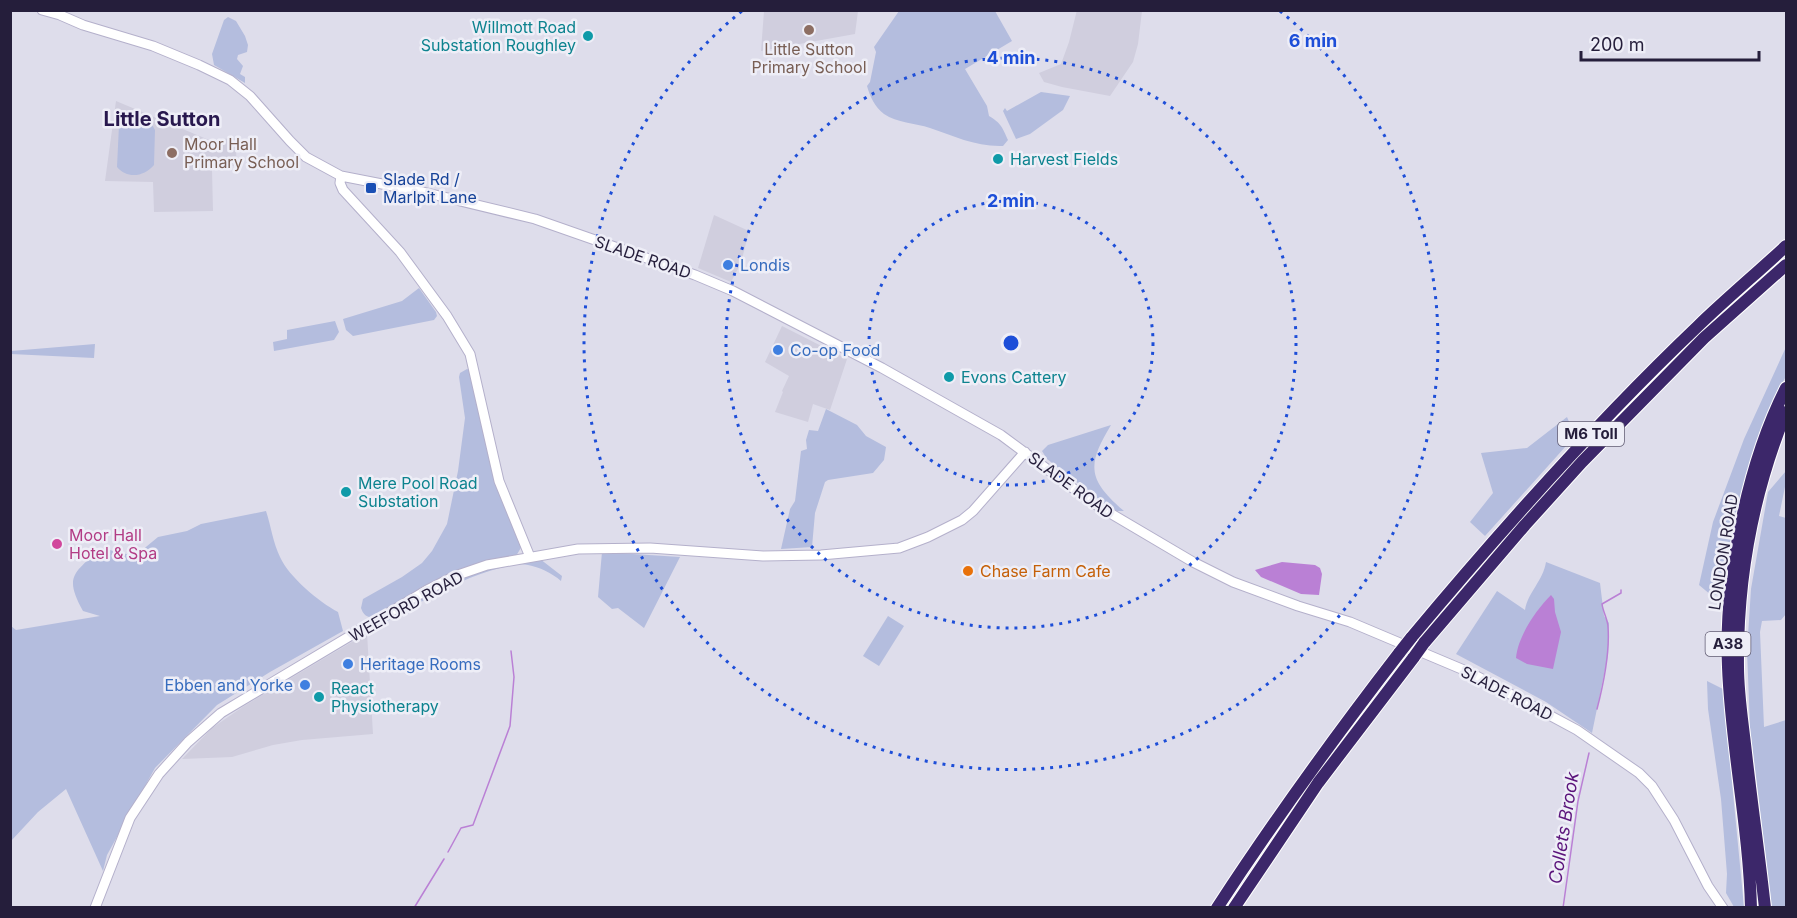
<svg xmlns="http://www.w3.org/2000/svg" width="1797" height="918" font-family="Inter,sans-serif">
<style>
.built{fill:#d0cede}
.green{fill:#b4bdde}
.water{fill:#ba80d5}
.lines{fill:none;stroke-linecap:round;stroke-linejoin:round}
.stream{stroke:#ba80d5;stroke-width:1.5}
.secondary-casing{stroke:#b4b0cb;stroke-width:11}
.highway-casing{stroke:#fff;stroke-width:14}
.secondary{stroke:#fff;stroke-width:9}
.highway{stroke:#3c276a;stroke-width:12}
.highway-bridge-casing{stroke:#fff;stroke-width:14;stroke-linecap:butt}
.highway-bridge{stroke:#3c276a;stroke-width:12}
.ring{fill:none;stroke:#1d4ed8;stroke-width:3;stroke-dasharray:3 6}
.education-dot{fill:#8d6e63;stroke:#eeeef7;stroke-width:2}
.culture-dot{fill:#0f9aa8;stroke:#eeeef7;stroke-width:2}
.transit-dot{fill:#1a4fb4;stroke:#eeeef7;stroke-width:2}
.shop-dot{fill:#3f7fe0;stroke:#eeeef7;stroke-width:2}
.hotel-dot{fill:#d1479c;stroke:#eeeef7;stroke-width:2}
.food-dot{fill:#e8710a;stroke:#eeeef7;stroke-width:2}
.labels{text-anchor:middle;stroke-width:5;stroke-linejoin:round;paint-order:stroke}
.shield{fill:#eeeef7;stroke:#615c73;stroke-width:1.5}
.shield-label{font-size:15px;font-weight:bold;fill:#251e3b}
.culture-label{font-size:16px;fill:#0d838f;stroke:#eeeef7;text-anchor:start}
.education-label{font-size:16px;fill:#785e54;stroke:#eeeef7}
.transit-label{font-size:16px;fill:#164399;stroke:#eeeef7;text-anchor:start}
.street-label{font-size:16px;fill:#251e3b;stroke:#eeeef7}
.shop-label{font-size:16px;fill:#366cbe;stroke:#eeeef7;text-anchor:start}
.hotel-label{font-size:16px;fill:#b23c85;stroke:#eeeef7;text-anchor:start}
.food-label{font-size:16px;fill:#c56008;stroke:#eeeef7;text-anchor:start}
.water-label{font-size:18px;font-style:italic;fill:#5b147b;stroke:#eeeef7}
.quarter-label{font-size:20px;font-weight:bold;fill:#28184e;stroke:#eeeef7}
.centre{fill:#1d4ed8;stroke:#eeeef7;stroke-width:3}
.ring-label{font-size:18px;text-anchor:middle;font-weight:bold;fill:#1d4ed8;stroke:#eeeef7;stroke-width:5;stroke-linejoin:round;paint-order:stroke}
</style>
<rect width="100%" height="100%" fill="#deddeb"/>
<path class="built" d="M 1077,10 L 1142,11 L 1138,44 L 1133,62 L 1110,96 L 1062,87 L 1044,82 L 1039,73 L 1061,64 L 1069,42 Z
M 764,11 L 764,10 L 858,11 L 855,34 L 761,51 Z
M 116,101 L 209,140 L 235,138 L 237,165 L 212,170 L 213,211 L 154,212 L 153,182 L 105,181 Z
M 714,215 L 749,231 L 741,263 L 731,282 L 698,268 Z
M 782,326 L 847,359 L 830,410 L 813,404 L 808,422 L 775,412 L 783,392 L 782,391 L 789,376 L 765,362 Z
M 367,633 L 373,734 L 302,740 L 273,745 L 232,757 L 182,759 L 212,728 L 244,706 Z"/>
<path class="green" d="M 899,11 L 995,11 L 1012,41 L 965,69 L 987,106 L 989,116 C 1001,123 1002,127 1008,140 L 1003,146 C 976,147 954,136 930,128 C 915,123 897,123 884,114 C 875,107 870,97 867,86 L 870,82 L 876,52 L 874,47 Z
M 228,17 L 236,21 L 245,36 L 248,45 L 247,52 L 238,55 L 237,59 L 243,66 L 240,74 L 245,77 L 245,83 L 214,65 L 212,54 L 224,20 Z
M 1041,92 L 1070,96 L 1063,110 L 1030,134 L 1016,139 L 1003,111 L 1005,108 L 1007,111 Z
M 131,119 C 141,119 150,119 155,130 L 154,165 C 144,177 127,179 117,167 L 119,125 Z
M 419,288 L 436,312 L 437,316 L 434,320 L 353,336 L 346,330 L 343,319 L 402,301 Z
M 335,321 L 339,332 L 334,340 L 274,351 L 273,342 L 287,339 L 287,330 Z
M 95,344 L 94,358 L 11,354 L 11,351 Z
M 1786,347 L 1786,376 L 1780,388 L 1750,470 L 1731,546 L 1723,587 L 1716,595 L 1711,595 L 1699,585 L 1713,522 L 1744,439 Z
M 467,369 L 469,370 L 522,546 L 516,556 L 480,564 L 373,618 C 366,617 363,614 361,608 L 363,599 L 402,577 L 422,563 L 432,551 L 447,524 L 458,471 L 465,418 L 459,377 L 460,373 Z
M 826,409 L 857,425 L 866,436 L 886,447 L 884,460 L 873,473 L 828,480 L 825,482 L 815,513 L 812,547 L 781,549 L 790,509 L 795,501 L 801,451 L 807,449 L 806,440 L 809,430 L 818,431 Z
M 1567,417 L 1575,436 L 1485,536 L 1470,522 L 1493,493 L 1481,453 L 1527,448 Z
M 1111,425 C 1087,465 1087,479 1124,511 L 1114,511 L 1047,459 L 1042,451 L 1048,445 Z
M 1786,471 L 1786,482 L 1779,516 L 1786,518 L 1786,614 L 1781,620 L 1762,621 L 1760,632 L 1764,727 L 1786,720 L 1786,907 L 1772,908 L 1750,727 L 1747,651 L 1751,589 L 1768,492 Z
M 266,511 C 271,526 273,543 280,557 C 289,577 319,602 338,612 L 343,631 L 270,672 L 217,705 L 155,768 L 107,855 L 103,871 L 66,789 L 38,812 L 11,841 L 11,626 L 16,630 L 100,616 L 83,611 C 63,575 75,573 101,548 L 135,556 L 158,537 L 187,531 L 201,524 Z
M 602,552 L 680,557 L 644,628 L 618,608 L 612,609 L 598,597 Z
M 540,559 L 562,576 L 561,581 C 552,573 539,567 528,565 C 519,563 509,566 500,568 C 447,582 403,614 355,639 L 355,638 L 443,586 L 479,570 Z
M 1546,562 L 1600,583 L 1604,616 L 1609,623 L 1608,655 L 1592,733 L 1546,702 L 1456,654 L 1497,591 L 1525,610 C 1528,592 1543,581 1546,562 Z
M 888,616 L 904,626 L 879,666 L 863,656 Z
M 1707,681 L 1723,689 L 1744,907 L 1734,907 L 1726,893 L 1727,874 L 1721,799 L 1708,709 Z"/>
<path class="water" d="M 1282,562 L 1315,565 L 1320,568 L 1322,574 L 1319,595 L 1301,594 L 1261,577 L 1255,570 Z
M 1551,595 L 1554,599 L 1555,612 L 1561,632 L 1553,669 L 1527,664 L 1516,658 C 1518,636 1536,610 1551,595 Z"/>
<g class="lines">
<path class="stream" d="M 1597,709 C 1604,682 1610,654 1608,627 C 1608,620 1603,612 1602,604 L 1621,593 L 1621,590
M 448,852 L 461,828 L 473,825 L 510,726 L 514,677 L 511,651
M 414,908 L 444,859
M 1563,908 L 1578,801 L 1589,753"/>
<g class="secondary-casing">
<path id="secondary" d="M 42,10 L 60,15 L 83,25 L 153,46 L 199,65 L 230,80 L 250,96 L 290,141 L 306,157 L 341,176 L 423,192 L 535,219 L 695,275 L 733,291 L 882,368 L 1001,435 L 1093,503 L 1193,562 L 1233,582 L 1298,606 L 1350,622 L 1471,673 L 1577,730 L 1639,773 L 1652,786 L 1674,820 L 1708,886 L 1723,908
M 341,176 L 340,183 L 343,190 L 400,252 L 447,316 L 470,354 L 499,481 L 530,557
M 95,908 L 130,818 L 159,774 L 188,742 L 221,713 L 427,590 L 455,576 L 487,565 L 578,549 L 650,548 L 763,556 L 821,555 L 899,548 L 928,537 L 962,520 L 973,511 L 1025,452"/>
</g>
<g class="highway-casing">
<path id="highway" d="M 1411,638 C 1502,529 1596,423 1698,326 C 1727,298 1757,273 1786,246
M 1424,643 L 1525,525 L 1582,462 L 1704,338 L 1786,265
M 1217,908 C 1275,819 1336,735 1400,652
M 1234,908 L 1318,783 L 1414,657
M 1751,908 C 1749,827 1731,747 1728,667 C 1724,580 1747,465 1786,388
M 1765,908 C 1759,853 1751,799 1745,744 C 1742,718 1738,692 1738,667 C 1737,579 1753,493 1786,412"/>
</g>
<use href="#secondary" class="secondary"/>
<use href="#highway" class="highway"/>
<g class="highway-bridge-casing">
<path id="highway-bridge" d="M 1400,652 L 1411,638
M 1414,657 L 1424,643"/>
</g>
<use href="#highway-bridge" class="highway-bridge"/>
</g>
<g class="ring">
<circle cx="1011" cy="343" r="142"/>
<circle cx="1011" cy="343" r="285"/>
<path d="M1280 11A427 427 0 1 1 742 11"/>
</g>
<g class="education-dot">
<circle cx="809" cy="30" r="6"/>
<circle cx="172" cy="153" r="6"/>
</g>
<g class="culture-dot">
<circle cx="588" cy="36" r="6"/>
<circle cx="998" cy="159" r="6"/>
<circle cx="949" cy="377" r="6"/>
<circle cx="346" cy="492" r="6"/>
<circle cx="319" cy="697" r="6"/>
</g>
<rect class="transit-dot" x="365" y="182" width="12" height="12" rx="3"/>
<g class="shop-dot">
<circle cx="728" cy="265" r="6"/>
<circle cx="778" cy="350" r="6"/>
<circle cx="348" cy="664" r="6"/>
<circle cx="305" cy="685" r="6"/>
</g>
<circle class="hotel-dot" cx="57" cy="544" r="6"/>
<circle class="food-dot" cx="968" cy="571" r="6"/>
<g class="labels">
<g class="shield">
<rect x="1558" y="422" width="66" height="24" rx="4.5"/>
<rect x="1705.5" y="632" width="45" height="24" rx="4.5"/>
</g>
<g class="shield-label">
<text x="1591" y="439">M6 Toll</text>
<text x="1728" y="649">A38</text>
</g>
<g class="culture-label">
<text x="576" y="33" text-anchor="end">Willmott Road<tspan x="576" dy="18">Substation Roughley</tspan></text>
<text x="1010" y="165">Harvest Fields</text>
<text x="961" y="383">Evons Cattery</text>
<text x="358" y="489">Mere Pool Road<tspan x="358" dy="18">Substation</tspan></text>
<text x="331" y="694">React<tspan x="331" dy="18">Physiotherapy</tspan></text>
</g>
<g class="education-label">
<text x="809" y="55">Little Sutton<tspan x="809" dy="18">Primary School</tspan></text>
<text x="184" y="150" text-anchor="start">Moor Hall<tspan x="184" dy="18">Primary School</tspan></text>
</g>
<g class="transit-label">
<text x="383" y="185">Slade Rd /<tspan x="383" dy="18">Marlpit Lane</tspan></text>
</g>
<g class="street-label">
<text transform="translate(643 257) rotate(19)" y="6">SLADE ROAD</text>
<text transform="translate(1071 485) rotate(36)" y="6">SLADE ROAD</text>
<text transform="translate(1723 552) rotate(-81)" y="6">LONDON ROAD</text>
<text transform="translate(406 606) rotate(-29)" y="6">WEEFORD ROAD</text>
<text transform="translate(1507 693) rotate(27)" y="6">SLADE ROAD</text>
</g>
<g class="shop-label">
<text x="740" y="271">Londis</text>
<text x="790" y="356">Co-op Food</text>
<text x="360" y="670">Heritage Rooms</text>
<text x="293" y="691" text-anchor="end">Ebben and Yorke</text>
</g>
<g class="hotel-label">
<text x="69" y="541">Moor Hall<tspan x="69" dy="18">Hotel &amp; Spa</tspan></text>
</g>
<g class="food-label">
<text x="980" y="577">Chase Farm Cafe</text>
</g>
<g class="water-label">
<text transform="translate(1564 828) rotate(-81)" y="6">Collets Brook</text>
</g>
<g class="quarter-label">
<text x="162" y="126">Little Sutton</text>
</g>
</g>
<circle cx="1011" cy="343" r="9" class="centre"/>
<g class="ring-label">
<text x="1313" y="47">6 min</text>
<text x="1011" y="64">4 min</text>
<text x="1011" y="207">2 min</text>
</g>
<rect width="1797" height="918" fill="none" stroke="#251e3b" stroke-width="24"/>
<path d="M1581 51v9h178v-9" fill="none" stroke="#251e3b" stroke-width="3"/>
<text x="1590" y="51" font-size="18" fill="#251e3b" stroke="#eeeef7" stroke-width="4.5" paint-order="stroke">200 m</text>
</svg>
